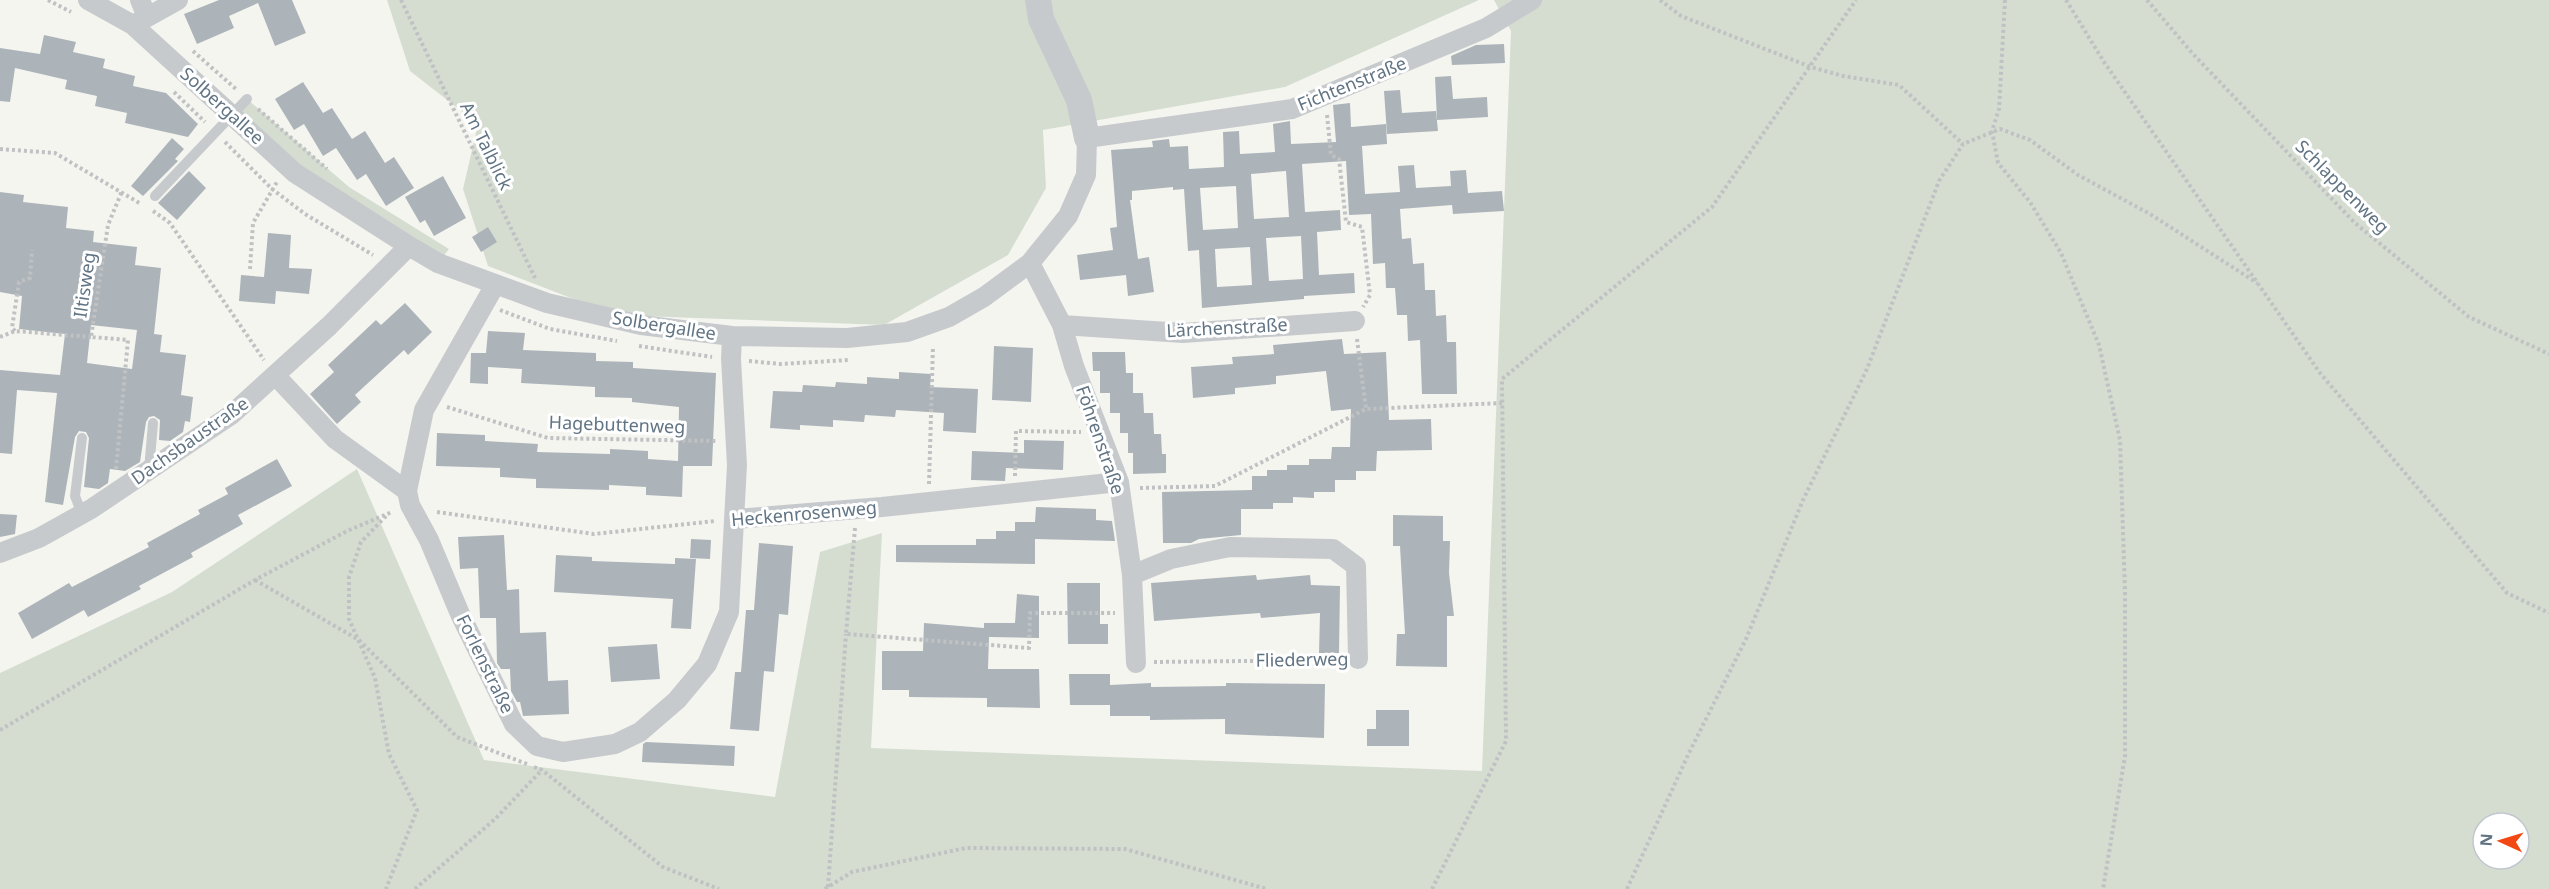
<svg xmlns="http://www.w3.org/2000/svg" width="2549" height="889" font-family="'Noto Sans',sans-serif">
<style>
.green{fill:#d5ddd1;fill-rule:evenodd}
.building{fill:#acb4b9;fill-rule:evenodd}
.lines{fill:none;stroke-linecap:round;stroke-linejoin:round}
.path{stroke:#c0c1c3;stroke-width:4;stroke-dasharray:3 3;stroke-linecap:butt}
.service{stroke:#c7cacd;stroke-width:10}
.minor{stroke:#c7cacd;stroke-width:20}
.tertiary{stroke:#c7cacd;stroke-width:26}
.labels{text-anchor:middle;stroke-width:6;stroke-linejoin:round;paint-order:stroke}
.street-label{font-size:18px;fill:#617484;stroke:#fff}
</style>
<rect width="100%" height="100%" fill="#f5f5f0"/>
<path class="green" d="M 387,0 L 1479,0 L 1285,87 L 1043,130 L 1046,188 L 1008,255 L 884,325 L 615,315 L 488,266 L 463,189 L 478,124 L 410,71 Z
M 1494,0 L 2549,0 L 2549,889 L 0,889 L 0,673 L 172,592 L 357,469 L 484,760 L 775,797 L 820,552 L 882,533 L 871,748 L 1482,771 L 1511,31 ZM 2483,823 L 2519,823 L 2519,859 L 2483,859 Z
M 247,99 L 349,187 L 449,249 L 438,263 L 409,246 L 231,115 Z"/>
<path class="building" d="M 219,0 L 292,0 L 306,33 L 275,46 L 258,3 L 229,16 L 234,28 L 197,44 L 184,14 Z
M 44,35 L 76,42 L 73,52 L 105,59 L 103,68 L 135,76 L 133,86 L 166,93 L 198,124 L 188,137 L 125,123 L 127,113 L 95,106 L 97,96 L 65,89 L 67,80 L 15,68 L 10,102 L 0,101 L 0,48 L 40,54 Z
M 1504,44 L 1505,63 L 1452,65 L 1451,56 L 1476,45 Z
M 1451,76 L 1453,99 L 1487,97 L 1488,117 L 1437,120 L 1435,77 Z
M 303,82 L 323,113 L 332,108 L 352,139 L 365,131 L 385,163 L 394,157 L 414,188 L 386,206 L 366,174 L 357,180 L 336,148 L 323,156 L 304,124 L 294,130 L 275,99 Z
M 1400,90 L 1402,113 L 1436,111 L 1438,131 L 1387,134 L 1384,91 Z
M 1350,103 L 1351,127 L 1386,124 L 1387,144 L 1362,146 L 1365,194 L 1400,192 L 1398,166 L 1414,165 L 1416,188 L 1451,186 L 1450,171 L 1466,170 L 1468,193 L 1502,191 L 1504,211 L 1453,214 L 1452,205 L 1400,209 L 1402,239 L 1411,238 L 1413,264 L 1424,263 L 1425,290 L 1435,290 L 1436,316 L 1446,315 L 1447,342 L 1456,342 L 1457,394 L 1422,394 L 1420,340 L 1408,341 L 1407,315 L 1397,315 L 1395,288 L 1386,288 L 1385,263 L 1373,264 L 1371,214 L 1349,215 L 1346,161 L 1302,164 L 1305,212 L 1340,210 L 1341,230 L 1317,232 L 1319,275 L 1354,273 L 1355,293 L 1304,296 L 1304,299 L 1202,308 L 1199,250 L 1188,251 L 1184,189 L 1173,190 L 1173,187 L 1132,191 L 1132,200 L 1130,200 L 1138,259 L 1149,257 L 1154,292 L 1128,296 L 1126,275 L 1080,280 L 1077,255 L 1113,250 L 1110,228 L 1117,227 L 1111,150 L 1153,147 L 1152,141 L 1169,139 L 1170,147 L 1188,146 L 1189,169 L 1224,167 L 1223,132 L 1239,131 L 1240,154 L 1275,152 L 1273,124 L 1290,121 L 1291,144 L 1336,142 L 1333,105 ZM 1286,171 L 1289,217 L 1254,219 L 1251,174 ZM 1236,186 L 1238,228 L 1203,230 L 1200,188 ZM 1301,236 L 1303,279 L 1269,281 L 1266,238 ZM 1250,247 L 1252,285 L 1217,287 L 1215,249 Z
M 172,138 L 184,149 L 175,159 L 178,161 L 143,196 L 131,186 Z
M 189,171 L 206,188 L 177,220 L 158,203 Z
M 443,176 L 466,218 L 434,236 L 425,220 L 420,223 L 405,197 Z
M 0,192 L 24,195 L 23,202 L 68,207 L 66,228 L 94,231 L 93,242 L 137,247 L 135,265 L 161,268 L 154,334 L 162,335 L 160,352 L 186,355 L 181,395 L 193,397 L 190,422 L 185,421 L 183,432 L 170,441 L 159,440 L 160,420 L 154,416 L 149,417 L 146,422 L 140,462 L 125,471 L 110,469 L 108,483 L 99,489 L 84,487 L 89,438 L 86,432 L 79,431 L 75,437 L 63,505 L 45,502 L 57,393 L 17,390 L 12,454 L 0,453 L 0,370 L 60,375 L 65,334 L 19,329 L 22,296 L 0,292 ZM 91,325 L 137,330 L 132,369 L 87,363 Z
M 488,227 L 497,242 L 481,252 L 472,237 Z
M 268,233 L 291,235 L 289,268 L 312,269 L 309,294 L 276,291 L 275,304 L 239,301 L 241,275 L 264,277 Z
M 405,303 L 432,332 L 408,355 L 404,350 L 355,395 L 361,402 L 337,424 L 310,394 L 334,372 L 328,365 L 376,320 L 381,325 Z
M 488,331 L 525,333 L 523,350 L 596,353 L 596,361 L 633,362 L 633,368 L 716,373 L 712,466 L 683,466 L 682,497 L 646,495 L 646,487 L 609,485 L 609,490 L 536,488 L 536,479 L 500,477 L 500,468 L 436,466 L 437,433 L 485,435 L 485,441 L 538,444 L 537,452 L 610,454 L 610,449 L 648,451 L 648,459 L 678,461 L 679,407 L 632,402 L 632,398 L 595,397 L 595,387 L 521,383 L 522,369 L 488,367 L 488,384 L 470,383 L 471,353 L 486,353 Z
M 1342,339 L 1344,354 L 1386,352 L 1389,420 L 1431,419 L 1432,450 L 1377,451 L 1376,471 L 1356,471 L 1356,480 L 1335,480 L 1335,492 L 1314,492 L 1314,498 L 1293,497 L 1293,503 L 1273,503 L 1273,509 L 1241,509 L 1241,535 L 1199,539 L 1191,543 L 1163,543 L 1162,492 L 1252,490 L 1252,476 L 1267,476 L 1267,470 L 1287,470 L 1287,465 L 1309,465 L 1309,459 L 1331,459 L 1332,447 L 1350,447 L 1351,409 L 1331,411 L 1326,371 L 1276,376 L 1276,384 L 1235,388 L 1235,394 L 1193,398 L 1191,367 L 1233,364 L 1232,357 L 1274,354 L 1273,345 Z
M 994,346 L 1033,348 L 1031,402 L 992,400 Z
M 1092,352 L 1125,352 L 1126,373 L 1133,373 L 1133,393 L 1143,393 L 1144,413 L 1153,413 L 1154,434 L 1161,434 L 1162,454 L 1166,454 L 1166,473 L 1133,474 L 1133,453 L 1128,453 L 1128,433 L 1120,433 L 1120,413 L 1110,413 L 1110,393 L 1100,393 L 1100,371 L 1093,371 Z
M 899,372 L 931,374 L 930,387 L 978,389 L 976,433 L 943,431 L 944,413 L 896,410 L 895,417 L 865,415 L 864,422 L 833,420 L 833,427 L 800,425 L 800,430 L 770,428 L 773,391 L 802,392 L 803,385 L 835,387 L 836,382 L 867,384 L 867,377 L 899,379 Z
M 1024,440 L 1064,441 L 1063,470 L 1006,468 L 1005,481 L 971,480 L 972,451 L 1024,453 Z
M 277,459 L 292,486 L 238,515 L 243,524 L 191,553 L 193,557 L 139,586 L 141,589 L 88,617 L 84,610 L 32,639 L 18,613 L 69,583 L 72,587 L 149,547 L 147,543 L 200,514 L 198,510 L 228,494 L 225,488 Z
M 1036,507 L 1096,509 L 1096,520 L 1112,521 L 1115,541 L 1035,539 L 1035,564 L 896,562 L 896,545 L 976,545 L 976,539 L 996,539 L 996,531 L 1015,531 L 1015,522 L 1035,522 Z
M 0,514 L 17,515 L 15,534 L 0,537 Z
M 1393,515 L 1443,516 L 1443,541 L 1450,541 L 1449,573 L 1454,616 L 1447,616 L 1447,667 L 1396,666 L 1397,634 L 1405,634 L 1400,546 L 1393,546 Z
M 504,535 L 507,590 L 519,589 L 520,633 L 546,632 L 548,681 L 568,680 L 569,714 L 523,716 L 520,702 L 517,702 L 511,691 L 510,669 L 501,669 L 497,663 L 496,618 L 480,618 L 478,568 L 460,569 L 458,537 Z
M 691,539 L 711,540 L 710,559 L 690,558 Z
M 759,543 L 793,546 L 788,615 L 779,614 L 774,672 L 764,671 L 759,731 L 730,729 L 735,672 L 741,672 L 746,610 L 754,610 Z
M 556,555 L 592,557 L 592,561 L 675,564 L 675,558 L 696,559 L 691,629 L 671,628 L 673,599 L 554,592 Z
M 1256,575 L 1257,580 L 1310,575 L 1311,585 L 1340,586 L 1339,653 L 1319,653 L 1320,613 L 1261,618 L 1260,613 L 1154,621 L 1151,583 Z
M 1067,583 L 1100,583 L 1100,624 L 1108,624 L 1108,644 L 1068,644 Z
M 1017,594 L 1039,596 L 1039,638 L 989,637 L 988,669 L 1039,669 L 1040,708 L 987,707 L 987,698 L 909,697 L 909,690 L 882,690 L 882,651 L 923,651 L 924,623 L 984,628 L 984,623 L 1015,623 Z
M 657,644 L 660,679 L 611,682 L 608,647 Z
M 1069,674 L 1110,674 L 1110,685 L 1151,683 L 1151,687 L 1226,686 L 1226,683 L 1325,684 L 1324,738 L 1225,734 L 1225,719 L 1150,720 L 1150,716 L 1110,716 L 1110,705 L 1070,705 Z
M 1376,710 L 1409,710 L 1409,746 L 1367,746 L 1367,729 L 1376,729 Z
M 646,742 L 735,746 L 734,766 L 642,762 L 643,744 Z"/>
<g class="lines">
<path class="path" d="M 48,0 L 71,12
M 401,0 L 535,278
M 1660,0 L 1681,16 L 1811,67 L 1843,76 L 1899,85 L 1963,144
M 2005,0 L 1999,109 L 1992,131 L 1998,163 L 2030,202 L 2061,253 L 2099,345 L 2120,440 L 2125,593 L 2125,756 L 2103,889
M 2066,0 L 2104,62 L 2320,373 L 2507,593 L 2549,613
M 2147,0 L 2193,54 L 2355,223 L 2469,317 L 2549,354
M 193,51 L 237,90
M 174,92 L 205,122
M 258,109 L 327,169
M 1327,115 L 1331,155 L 1339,159 L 1346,222 L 1362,227 L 1370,295 L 1363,307
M 225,142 L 272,189 L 305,214 L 373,255
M 0,149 L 55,153 L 141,204
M 153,211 L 170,223 L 264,360
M 250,269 L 253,223 L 277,182
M 500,310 L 550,329 L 617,341
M 15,331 L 12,328 L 19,282 L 30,278 L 32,250
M 0,337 L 15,331 L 91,337
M 1357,339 L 1366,409
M 639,346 L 712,357
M 749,361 L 780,364 L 849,360
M 447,407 L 548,438 L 717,441
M 116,469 L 128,340 L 91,337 L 108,225 L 122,191
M 1015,476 L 1016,431 L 1081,432
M 929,484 L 933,346
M 1140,488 L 1215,486 L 1366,409 L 1502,403
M 437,512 L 594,534 L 715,521
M 386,516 L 361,542 L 349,577 L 349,619 L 375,678 L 389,754 L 417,810 L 386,889
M 855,528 L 846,634 L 1029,648 L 1030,613 L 1115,613
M 255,580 L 359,640 L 457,737 L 527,764
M 1154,662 L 1339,660
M 0,730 L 255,580 L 347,531 L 392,512
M 534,767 L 542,770 L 663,867 L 719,889
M 828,887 L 846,634
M 415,889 L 495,819 L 542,770
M 825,889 L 852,872 L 966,848 L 1125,849 L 1267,889
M 1432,889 L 1506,741 L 1502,379 L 1712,207 L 1856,0
M 1627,889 L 1688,755 L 1746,639 L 1803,500 L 1867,369 L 1939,181 L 1963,144 L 2000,129 L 2030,140 L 2078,175 L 2150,214 L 2257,283"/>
<path class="service" d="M 155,196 L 247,99
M 82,438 L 75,496 L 82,514
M 149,470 L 153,423"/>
<path class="minor" d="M 88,0 L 133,25 L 295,173 L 409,246 L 438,263 L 547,303 L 641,325 L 732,336 L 847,338 L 907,332 L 949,317 L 984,297 L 1030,263 L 1068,216 L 1086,175 L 1087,138 L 1292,109 L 1486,28 L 1532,0
M 140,0 L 147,17
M 133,25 L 178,0
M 1030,263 L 1062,325 L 1074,366 L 1119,482 L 1132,575 L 1136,663
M 495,285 L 424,410 L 407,491 L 410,505 L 429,540 L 460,614 L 514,724 L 537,746 L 563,752 L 615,744 L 640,732 L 677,700 L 707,664 L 729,612 L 737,465 L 731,359 L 732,336
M 1062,325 L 1183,333 L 1355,321
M 275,375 L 335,439 L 407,491
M 736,519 L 882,507 L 1119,482
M 0,553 L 39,538 L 91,509 L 231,415 L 329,326 L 409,246
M 1132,575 L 1171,559 L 1230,547 L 1333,549 L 1356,566 L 1358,659"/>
<path class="tertiary" d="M 1038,0 L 1041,19 L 1079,100 L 1087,138"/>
</g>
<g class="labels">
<g class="street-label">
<text transform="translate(1352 84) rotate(-22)" y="6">Fichtenstraße</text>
<text transform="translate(222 106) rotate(42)" y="6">Solbergallee</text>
<text transform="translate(486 146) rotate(64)" y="6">Am Talblick</text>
<text transform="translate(2342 187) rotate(45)" y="6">Schlappenweg</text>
<text transform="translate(85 285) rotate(-82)" y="6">Iltisweg</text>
<text transform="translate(664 326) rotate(9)" y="6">Solbergallee</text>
<text transform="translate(1227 328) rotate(-3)" y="6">Lärchenstraße</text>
<text transform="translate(617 425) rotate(2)" y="6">Hagebuttenweg</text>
<text transform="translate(1100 440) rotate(71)" y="6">Föhrenstraße</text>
<text transform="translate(190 441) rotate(-35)" y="6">Dachsbaustraße</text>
<text transform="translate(804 514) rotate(-5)" y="6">Heckenrosenweg</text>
<text transform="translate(1302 660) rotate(-1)" y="6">Fliederweg</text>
<text transform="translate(485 664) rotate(64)" y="6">Forlenstraße</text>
</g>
</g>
<g transform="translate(2501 841) rotate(274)"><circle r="28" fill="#ffffff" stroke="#c0c7ce" stroke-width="1.5"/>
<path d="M0-4.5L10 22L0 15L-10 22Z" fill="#f24813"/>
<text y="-9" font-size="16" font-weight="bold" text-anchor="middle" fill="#617484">N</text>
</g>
</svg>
